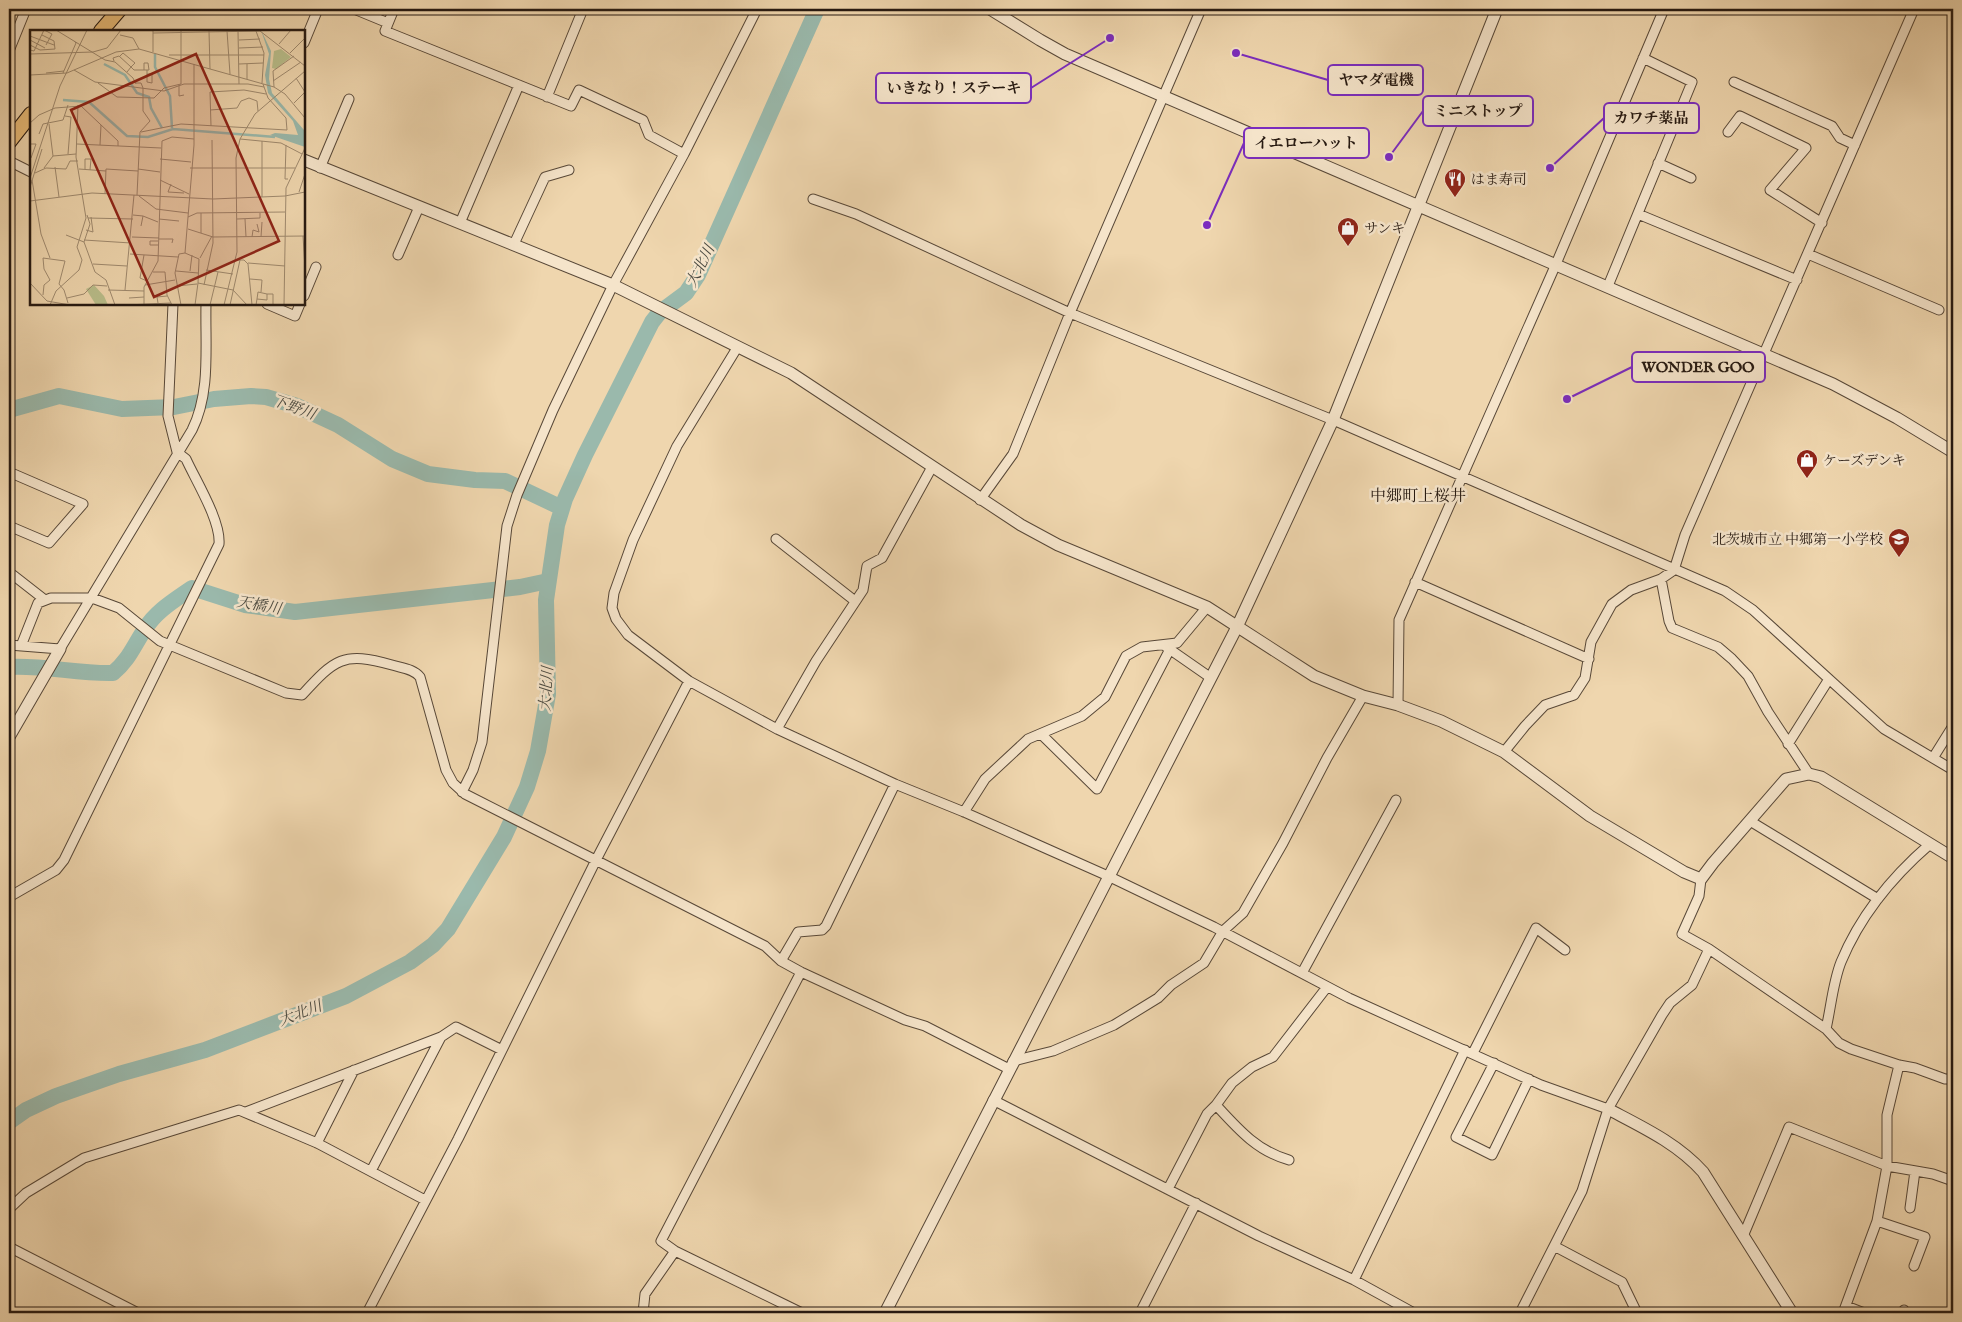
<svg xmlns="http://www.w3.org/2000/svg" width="1962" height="1322" font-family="'IM FELL English','Noto Serif JP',serif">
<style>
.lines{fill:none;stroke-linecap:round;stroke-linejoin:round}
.river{stroke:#9ab9ac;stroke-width:16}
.minor-casing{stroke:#584838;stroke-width:11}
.tertiary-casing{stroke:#584838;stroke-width:13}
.primary-casing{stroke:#261911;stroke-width:16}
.minor{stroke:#f5e4ca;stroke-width:9}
.tertiary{stroke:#f5e4ca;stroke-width:11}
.primary{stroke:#e8bb77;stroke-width:14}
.labels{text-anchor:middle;stroke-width:5;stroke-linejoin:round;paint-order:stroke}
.poi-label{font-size:14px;fill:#261911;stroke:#f5e4ca;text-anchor:start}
.water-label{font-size:15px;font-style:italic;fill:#494940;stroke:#f5e4ca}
.quarter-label{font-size:16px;fill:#261911;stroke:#f5e4ca}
.inset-river{fill:none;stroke:#9ab9ac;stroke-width:2.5}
.inset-road{fill:none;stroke:#9f8a6f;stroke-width:1}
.view{fill:#8f2418;fill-opacity:0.15;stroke:#8f2418;stroke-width:2.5}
.inset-edge{fill:none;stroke:#261911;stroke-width:2.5}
.leader{fill:none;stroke:#7b2cbf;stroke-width:2}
.callout-dot{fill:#7b2cbf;stroke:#f5e4ca;stroke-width:2}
.callout{fill:#f5e4ca;stroke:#7b2cbf;stroke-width:2}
.callout-label{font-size:15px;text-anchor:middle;font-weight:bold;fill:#261911}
</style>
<rect width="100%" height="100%" fill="#efd6ae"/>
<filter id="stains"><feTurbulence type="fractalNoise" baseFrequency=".004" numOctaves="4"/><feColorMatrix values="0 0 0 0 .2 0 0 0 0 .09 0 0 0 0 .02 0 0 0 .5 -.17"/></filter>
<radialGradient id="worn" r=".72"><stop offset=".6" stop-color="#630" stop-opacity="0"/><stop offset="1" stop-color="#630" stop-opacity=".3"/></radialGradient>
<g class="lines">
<path class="river" d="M 9,410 L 59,396 L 122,409 L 174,407 L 214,399 L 251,396 L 266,397 L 297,406 L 338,425 L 392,459 L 428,474 L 475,480 L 505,481 L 562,508
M 9,667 C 44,665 78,674 113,673 C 129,660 134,645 145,629 C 156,611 175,600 192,588 L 245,605 L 295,612 L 520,587 L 548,581
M 9,1122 L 26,1110 L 56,1096 L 119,1074 L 205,1050 L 346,996 L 410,962 L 433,945 L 448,929 L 504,837 L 527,787 L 538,751 L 548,694 L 546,600 L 557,525 L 565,499 L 585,455 L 652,322 L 659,313 L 686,293 L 698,275 L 817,9"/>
<g class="minor-casing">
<path id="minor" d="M 354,9 L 388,23
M 394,9 L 385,31 L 571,106 L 579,90 L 643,120 L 649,135 L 684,154
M 304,43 L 318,9
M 9,51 L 26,9
M 1734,82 L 1832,126 L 1840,138 L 1855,145
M 547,97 L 583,9
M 1728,132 L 1740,116 L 1806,148 L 1770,190 L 1822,223
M 9,161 L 31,172
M 1658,163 L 1691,178
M 320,168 L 349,99
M 813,199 L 856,214 L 1070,313 L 1333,420 L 1725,591 L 1753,610 L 1884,729 L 1953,770
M 1638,214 L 1797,280
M 460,223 L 519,85
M 514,244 L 545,177 L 569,170
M 1808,254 L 1939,310
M 398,255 L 419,207
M 1608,286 L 1692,82 L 1643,58
M 304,296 L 316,267
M 267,304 L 295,316 L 300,304
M 737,348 L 677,446 L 633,540 L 614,593 L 612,608 L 616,619 L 628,635 L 689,681 L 777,729 L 895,784 L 964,812 L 1108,876 L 1214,927 L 1349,998 L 1541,1085 L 1608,1109
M 9,472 L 83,504 L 49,543 L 9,526
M 980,500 L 1013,454 L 1070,313 L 1201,9
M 776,539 L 855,601
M 9,574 L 13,575 L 45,600
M 1661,579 L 1669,621 L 1672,628 L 1718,647 L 1732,659 L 1748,676 L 1768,712 L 1809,774
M 1415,582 L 1589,659
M 9,645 L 60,649 L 192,430 C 211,392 205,346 206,304
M 21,646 L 38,603 L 51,598 L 92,598 L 119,608 L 160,641 L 286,693 L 302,695 C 335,659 343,651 392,665 C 402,668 414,669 420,677 L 446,770 L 453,783 L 465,794 L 765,946 L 781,961 L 801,972 L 905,1020 L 925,1026 L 1009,1069
M 1165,646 L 1211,678
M 1398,705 L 1399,620 L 1556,264 L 1664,9
M 777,729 L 816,661 L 863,590 L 867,566 L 882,558 L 932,467
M 1041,734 L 1097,789 L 1170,649
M 1788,744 L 1829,679
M 1504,752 L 1525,726 L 1545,705 L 1574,695 L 1585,678 L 1591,642 L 1612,604 L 1631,590 L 1661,579 L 1674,570 L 1685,535 L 1914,9
M 1933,758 L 1953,726
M 462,792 L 473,770 L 482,742 L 507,526 L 517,495 L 553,410 L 613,285 L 684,154 L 757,9
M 964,812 L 985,779 L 1028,739 L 1082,716 L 1105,697 L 1126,656 L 1142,647 L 1177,643 L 1207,607
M 1750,821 L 1878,899
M 1701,879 L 1699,896 L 1682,934 L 1709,949 L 1826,1029 L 1839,1043 L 1851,1049 L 1899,1065 L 1915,1068 L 1945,1079 L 1953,1079
M 9,897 L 56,870 L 64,860 L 219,544 C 221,521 196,481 186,459 L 177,452 L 168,416 L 173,304
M 781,961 L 798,932 L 822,930 L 826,926 L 895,784
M 801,972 L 661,1241 L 675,1251 L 802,1313
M 1302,973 L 1396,800
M 1826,1029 C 1831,1007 1833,982 1841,962 C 1860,916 1893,876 1930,844
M 1473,1053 L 1536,928 L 1565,950
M 1013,1061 L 1053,1051 L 1114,1025 L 1158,998 L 1171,985 L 1204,963 L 1223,931 L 1243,913 L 1283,843 L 1327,758 L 1363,696
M 1494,1063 L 1456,1137 L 1492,1155 L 1529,1079
M 993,1100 L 1259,1236 L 1354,1280 L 1414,1313
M 1216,1105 L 1232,1083 L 1252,1067 L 1273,1057 L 1327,987
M 246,1112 L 441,1037 L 456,1027 L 502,1050
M 317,1143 L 354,1070
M 371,1171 L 441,1037
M 1168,1189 L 1207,1114 L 1216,1105 C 1238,1129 1257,1151 1289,1160
M 1910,1208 L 1915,1171
M 9,1209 L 26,1193 L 84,1158 L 239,1110 L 317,1143 L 425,1200
M 1877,1221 L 1925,1237 L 1914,1266
M 1744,1234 L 1789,1127 L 1887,1166 L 1933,1174 L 1953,1181
M 1554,1246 L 1622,1282 L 1637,1313
M 9,1247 L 138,1313
M 1354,1280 L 1465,1050
M 1846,1306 L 1864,1313
M 367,1313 L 458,1139 L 596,860 L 689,681
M 643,1313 L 645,1294 L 675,1251
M 1140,1313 L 1196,1203
M 1520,1313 L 1582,1191 L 1608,1109 L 1662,1015 L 1670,1003 L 1692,985 L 1709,949
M 1843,1313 L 1877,1221 L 1887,1166 L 1887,1115 L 1899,1065
M 1903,1313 L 1904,1310"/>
</g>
<g class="tertiary-casing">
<path id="tertiary" d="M 990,9 L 1040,40 L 1065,54 L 1833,384 L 1897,418 L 1953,452
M 304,160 L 613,285 L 791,373 L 1021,525 L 1058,545 L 1207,607 L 1314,676 L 1363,696 L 1398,705 L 1441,721 L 1504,752 L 1590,816 L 1684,872 L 1701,879 L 1713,863 L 1786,779 L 1809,774 L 1821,777 L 1953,858
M 9,737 L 60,649
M 1608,1109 C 1642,1127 1677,1143 1703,1172 L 1792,1313
M 885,1313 L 1237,627 L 1333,420 L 1497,9"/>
</g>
<g class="primary-casing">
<path id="primary" d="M 101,31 L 120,9
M 9,142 L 31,114"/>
</g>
<use href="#minor" class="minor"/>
<use href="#tertiary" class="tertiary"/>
<use href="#primary" class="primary"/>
</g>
<defs>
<g id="restaurant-pin" transform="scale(1.125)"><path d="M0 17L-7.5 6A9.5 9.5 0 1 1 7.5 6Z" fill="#8f2418" stroke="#f5e4ca"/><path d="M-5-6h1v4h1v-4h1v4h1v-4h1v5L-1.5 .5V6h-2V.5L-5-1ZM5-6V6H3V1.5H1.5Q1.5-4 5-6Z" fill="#fff"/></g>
<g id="shop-pin" transform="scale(1.125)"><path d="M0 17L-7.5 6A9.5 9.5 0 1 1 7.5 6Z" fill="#8f2418" stroke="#f5e4ca"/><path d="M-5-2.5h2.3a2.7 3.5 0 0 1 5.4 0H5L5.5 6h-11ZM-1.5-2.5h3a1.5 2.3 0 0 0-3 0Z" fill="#fff"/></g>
<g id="school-pin" transform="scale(1.125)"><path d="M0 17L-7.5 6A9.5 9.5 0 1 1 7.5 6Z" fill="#8f2418" stroke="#f5e4ca"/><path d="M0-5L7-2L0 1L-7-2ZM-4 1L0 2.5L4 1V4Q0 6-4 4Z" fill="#fff"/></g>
</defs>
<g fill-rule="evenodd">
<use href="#restaurant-pin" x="1455" y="179"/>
<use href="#shop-pin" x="1348" y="228"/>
<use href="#shop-pin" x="1807" y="460"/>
<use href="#school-pin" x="1899" y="539"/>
</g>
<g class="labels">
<g class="poi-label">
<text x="1471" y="184">はま寿司</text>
<text x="1364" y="233">サンキ</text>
<text x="1823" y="465">ケーズデンキ</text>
<text x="1883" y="544" text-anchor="end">北茨城市立 中郷第一小学校</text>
</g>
<g class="water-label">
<text transform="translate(700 266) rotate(-63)" y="5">大北川</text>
<text transform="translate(294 407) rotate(20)" y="5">下野川</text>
<text transform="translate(259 605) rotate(10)" y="5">天橋川</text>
<text transform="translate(546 689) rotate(-86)" y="5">大北川</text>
<text transform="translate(300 1013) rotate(-21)" y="5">大北川</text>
</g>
<g class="quarter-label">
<text x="1418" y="501">中郷町上桜井</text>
</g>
</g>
<g transform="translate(30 30)">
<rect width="275" height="275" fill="#efd6ae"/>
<path d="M 251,19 L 261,27 L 246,39 L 242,38 L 244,21 ZM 64,255 L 74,266 L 78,275 L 66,275 L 56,259 Z" fill="#b9be8b"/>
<path d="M 231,0 L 241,21 L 239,49 L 242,63 L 274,100 L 275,117 L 240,105 L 245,103 L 268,105 L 263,91 L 238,63 L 235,45 L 239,24 Z" fill="#9ab9ac"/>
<path class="inset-river" d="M 125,24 L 125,37 L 140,66 L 142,98M 74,34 L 95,45 L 107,63 L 119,67 L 121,78 L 132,98M 33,70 L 59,72 L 97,106 L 118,107 L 143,99 L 245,107"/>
<path class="inset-road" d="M 14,0 L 22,4 L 16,15M 26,0 L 75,30 L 85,32 L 103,48 L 106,54M 123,0 L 123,22M 179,1 L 180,39M 197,1 L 200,44M 208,1 L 209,54M 226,1 L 234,23 L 232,53M 123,3 L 230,1 L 275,36M 90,5 L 103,8 L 109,19M 0,6 L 24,15M 0,10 L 15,18M 209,10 L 230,9M 249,14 L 261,0M 0,15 L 10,20 L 25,19 L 24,11 L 12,5M 209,18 L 233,17M 0,20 L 4,21 L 14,0M 260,23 L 275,8M 0,24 L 63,22 L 77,18 L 91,0M 139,25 L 234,25M 89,27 L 93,23 L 105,33 L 101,37 L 104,40 L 119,40 L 118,33 L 114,33 L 114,40M 84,31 L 83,28 L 89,26 L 101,37 L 97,42M 164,34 L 164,115 L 155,223 L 169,229 L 168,253 L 203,260 L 217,275M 209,34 L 233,33M 217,34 L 217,49M 44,40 L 65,52 L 134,61 L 154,54 L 218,54 L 234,57M 117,40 L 117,52 L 122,53 L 122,44 L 117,44M 16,43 L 34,41M 33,43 L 46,13 L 44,11M 0,45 L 37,43 L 86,22 L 109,19 L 244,57 L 255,64 L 275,88M 266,48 L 275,62M 243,51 L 271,32M 68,53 L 87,67 L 124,68 L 134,58 L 151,54M 106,53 L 111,53 L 113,58 L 113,81 L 120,91 L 110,102 L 107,165M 151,54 L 151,0M 149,55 L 149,66 L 154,65M 244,57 L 243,41 L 264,26M 264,73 L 275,62M 180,80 L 207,78 L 211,71 L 219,68 L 227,71 L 228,81M 35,86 L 41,87 L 38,124M 0,93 L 9,85 L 25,78 L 51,76 L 88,111 L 88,116M 19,94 L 23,126M 181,96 L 180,62 L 214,60 L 236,64M 111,102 L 151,94 L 257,100 L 256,88 L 238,68 L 233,54M 9,104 L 13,94 L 33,90 L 38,75M 210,109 L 251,113 L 272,124M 0,114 L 6,114 L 1,128M 47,114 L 131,118M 70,115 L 71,95M 256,115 L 255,149 L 258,149M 130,129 L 161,132M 25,137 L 29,167M 14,138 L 23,126 L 46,124M 160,138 L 265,138M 49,139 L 76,141M 55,139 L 55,129 L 61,129 L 60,140M 108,139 L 130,142M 5,143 L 16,138 L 36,139 L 40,131 L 48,131M 0,148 L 30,56 L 57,0M 2,150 L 11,204 L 20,228M 130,150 L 159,164M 141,154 L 138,162 L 154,163M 0,157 L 12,119M 269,162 L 275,144M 75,164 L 76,139 L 108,141M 109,166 L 126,179 L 158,183M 232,167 L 232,111M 0,171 L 62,163 L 183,169 L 255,166 L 275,162M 171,183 L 171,203M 57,185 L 60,194 L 54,212 L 65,242 L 76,250 L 85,275M 103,185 L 113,186 L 111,196M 113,186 L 128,192M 158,187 L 167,183 L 255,182M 58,188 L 103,189M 129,189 L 149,191M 207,189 L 230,188 L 230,183M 215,189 L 216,207M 158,199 L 183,207 L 275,206M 56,200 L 63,202 L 61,187M 36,205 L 54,212M 273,206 L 275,238M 102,207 L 129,208M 222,207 L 223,200 L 229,202 L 227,194M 231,207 L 232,192M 129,209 L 143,209 L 142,213M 54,210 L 101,213M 128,215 L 120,215 L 120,211 L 128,211M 100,224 L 148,227M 114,225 L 110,248 L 117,251M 170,228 L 182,206M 206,230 L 214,230 L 218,234 L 222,275M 218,233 L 255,236M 63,234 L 97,236M 176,240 L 203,244M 146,241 L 168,243M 160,241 L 162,225M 123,242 L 135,242 L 137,265 L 142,275M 220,249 L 232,250 L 231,262M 0,253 L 17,271 L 40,275M 115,255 L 145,250M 174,255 L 183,213 L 182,110M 147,256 L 167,254M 78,260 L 114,261M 95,260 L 104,165M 237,264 L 243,264 L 243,275M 13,265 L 14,255 L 20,250 L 14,239 L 13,228 L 35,231 L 29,254 L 34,260 L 38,273M 37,268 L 54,264 L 63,255 L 77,256M 99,268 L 114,267M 128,273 L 127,267 L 137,266M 20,275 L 26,261 L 49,240 L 52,230 L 47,217 L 56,188 L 46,127 L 48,75M 96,275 L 141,273M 114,275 L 114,257 L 128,231 L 132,111 L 142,107 L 164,109M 151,275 L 145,243 L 149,224 L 155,223M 165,275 L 168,253M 180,275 L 188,242M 194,275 L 207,222 L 206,128 L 210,109 L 225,84 L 275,41M 200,275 L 210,230M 226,275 L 227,269 L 228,262 L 237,264 L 237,270 L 227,269M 254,275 L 256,158 L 275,118"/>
<path class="view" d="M 166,24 L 249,211 L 124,267 L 41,80 Z"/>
<rect width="275" height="275" class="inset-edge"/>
</g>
<path class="leader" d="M1236 53L1328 80M1110 38L1031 88M1389 157L1423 111M1550 168L1604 118M1207 225L1244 143M1567 399L1632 367"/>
<g class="callout-dot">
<circle cx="1236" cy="53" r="5"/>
<circle cx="1110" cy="38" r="5"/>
<circle cx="1389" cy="157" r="5"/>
<circle cx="1550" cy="168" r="5"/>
<circle cx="1207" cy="225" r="5"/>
<circle cx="1567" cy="399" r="5"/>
</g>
<g class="callout">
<rect x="1328" y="65" width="95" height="30" rx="5"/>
<rect x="876" y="73" width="155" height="30" rx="5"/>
<rect x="1423" y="96" width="110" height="30" rx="5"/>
<rect x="1604" y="103" width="95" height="30" rx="5"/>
<rect x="1244" y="128" width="125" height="30" rx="5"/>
<rect x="1632" y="352" width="133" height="30" rx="5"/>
</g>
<g class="callout-label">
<text x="1376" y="85">ヤマダ電機</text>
<text x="954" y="93">いきなり！ステーキ</text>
<text x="1478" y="116">ミニストップ</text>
<text x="1651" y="123">カワチ薬品</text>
<text x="1306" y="148">イエローハット</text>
<text x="1698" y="372">WONDER GOO</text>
</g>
<rect width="1962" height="1322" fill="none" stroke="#efd6ae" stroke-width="30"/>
<rect x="10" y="10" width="1942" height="1302" fill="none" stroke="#261911" stroke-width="2.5"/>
<rect x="15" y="15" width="1932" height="1292" fill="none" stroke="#261911"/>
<rect width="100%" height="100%" filter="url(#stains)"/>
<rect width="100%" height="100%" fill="url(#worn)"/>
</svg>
